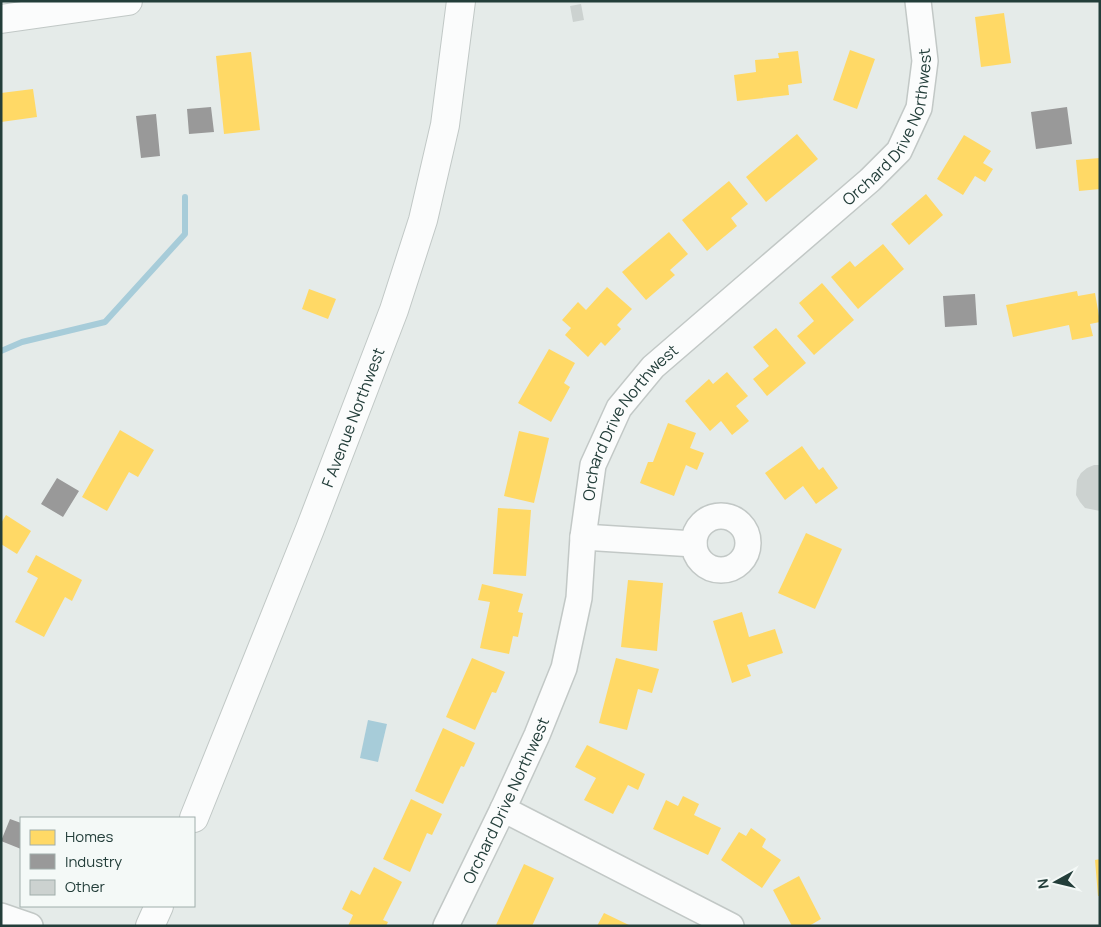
<svg xmlns="http://www.w3.org/2000/svg" width="1101" height="927" font-family="Manrope,sans-serif">
<style>
.water{fill:#a7ccd9}
.homes{fill:#ffd966}
.industry{fill:#999}
.lines{fill:none;stroke-linecap:round;stroke-linejoin:round}
.stream{stroke:#a7ccd9;stroke-width:6}
.building{fill:#ccd2d0}
.street-casing{stroke:#c2c8c6;stroke-width:28}
.secondary-casing{stroke:#c1c8c6;stroke-width:30}
.street{stroke:#fbfcfc;stroke-width:25}
.secondary{stroke:#fbfcfc;stroke-width:28}
.labels{text-anchor:middle;stroke-width:5;stroke-linejoin:round;paint-order:stroke}
.street-label{font-size:16px;fill:#233e3a;stroke:#f4f9f7}
</style>
<rect width="100%" height="100%" fill="#e5ebe9"/>
<path class="water" d="M 368,720 L 387,724 L 378,762 L 360,758 Z"/>
<path class="homes" d="M 1004,13 L 1011,63 L 981,67 L 975,17 Z
M 850,50 L 875,59 L 857,109 L 833,100 Z
M 798,51 L 802,83 L 788,85 L 789,95 L 737,101 L 734,75 L 756,72 L 755,60 L 779,58 L 778,53 Z
M 251,52 L 260,130 L 224,134 L 216,56 Z
M 33,89 L 37,117 L 1,122 L 1,93 Z
M 797,134 L 818,159 L 766,202 L 746,177 Z
M 964,135 L 991,151 L 983,163 L 993,169 L 985,182 L 975,176 L 963,195 L 937,179 Z
M 1100,158 L 1100,189 L 1079,191 L 1076,160 Z
M 729,181 L 748,204 L 731,218 L 737,226 L 707,251 L 682,220 Z
M 926,194 L 943,215 L 909,245 L 891,224 Z
M 669,232 L 688,254 L 670,270 L 675,275 L 646,300 L 622,272 Z
M 883,244 L 904,269 L 858,309 L 831,277 L 850,261 L 855,267 Z
M 822,283 L 854,320 L 814,355 L 797,336 L 814,321 L 799,303 Z
M 607,287 L 632,309 L 617,325 L 621,329 L 605,346 L 601,342 L 588,357 L 565,335 L 571,328 L 562,320 L 578,302 L 586,310 Z
M 309,289 L 336,299 L 328,319 L 302,309 Z
M 1077,291 L 1078,296 L 1095,293 L 1100,322 L 1090,324 L 1093,336 L 1072,340 L 1069,325 L 1013,337 L 1006,305 Z
M 776,328 L 806,363 L 767,396 L 753,379 L 769,366 L 753,347 Z
M 549,349 L 575,363 L 564,383 L 570,387 L 551,422 L 518,403 Z
M 727,372 L 748,396 L 736,406 L 749,421 L 732,435 L 721,421 L 710,431 L 685,401 L 709,379 L 713,384 Z
M 668,423 L 696,433 L 690,448 L 704,453 L 697,470 L 686,465 L 674,496 L 640,483 L 648,462 L 653,462 Z
M 120,430 L 154,450 L 138,477 L 129,472 L 107,511 L 82,497 Z
M 519,431 L 549,438 L 534,503 L 504,496 Z
M 802,446 L 819,470 L 823,467 L 838,488 L 816,504 L 803,486 L 785,500 L 765,473 Z
M 498,508 L 531,510 L 526,576 L 493,574 Z
M 6,515 L 31,531 L 17,554 L 1,544 L 1,523 Z
M 806,533 L 842,549 L 815,609 L 778,593 Z
M 36,555 L 82,580 L 72,601 L 65,597 L 44,637 L 15,622 L 38,578 L 27,572 Z
M 628,580 L 663,583 L 657,651 L 621,647 Z
M 482,584 L 523,594 L 518,612 L 523,613 L 518,637 L 513,636 L 509,654 L 480,648 L 490,602 L 478,600 Z
M 742,612 L 749,637 L 775,629 L 783,653 L 747,665 L 751,676 L 732,683 L 713,621 Z
M 472,658 L 505,672 L 496,693 L 492,692 L 475,730 L 446,717 Z
M 616,658 L 659,669 L 652,693 L 638,689 L 627,730 L 599,723 Z
M 443,728 L 475,743 L 464,767 L 461,766 L 443,804 L 415,791 Z
M 587,745 L 645,774 L 638,790 L 628,785 L 613,814 L 584,800 L 596,778 L 575,767 Z
M 683,796 L 699,804 L 694,815 L 721,828 L 708,855 L 653,829 L 666,800 L 678,806 Z
M 411,799 L 442,814 L 432,835 L 427,833 L 410,872 L 383,859 Z
M 751,828 L 766,839 L 762,847 L 781,860 L 762,888 L 721,860 L 739,832 L 746,836 Z
M 1100,859 L 1100,896 L 1098,896 L 1095,860 Z
M 524,864 L 554,878 L 532,926 L 498,926 L 496,925 Z
M 374,867 L 402,882 L 383,920 L 388,922 L 386,926 L 348,926 L 353,915 L 342,909 L 351,890 L 360,895 Z
M 799,876 L 821,919 L 809,926 L 792,926 L 773,890 Z
M 604,913 L 631,926 L 597,926 Z"/>
<path class="industry" d="M 211,107 L 214,132 L 189,134 L 187,109 Z
M 1067,107 L 1072,144 L 1036,149 L 1031,112 Z
M 156,114 L 160,156 L 141,158 L 136,116 Z
M 975,294 L 977,325 L 945,327 L 943,296 Z
M 57,478 L 79,491 L 63,517 L 41,504 Z
M 10,819 L 21,823 L 21,849 L 1,841 Z"/>
<g class="lines">
<path class="stream" d="M 1,351 L 22,342 L 105,322 L 185,234 L 185,197"/>
</g>
<path class="building" d="M 581,4 L 584,20 L 573,22 L 570,6 Z
M 1094,465 L 1100,465 L 1100,511 L 1085,508 L 1080,502 L 1076,495 L 1077,480 L 1081,473 L 1087,468 Z"/>
<g class="lines">
<g class="street-casing">
<g id="street">
<circle cx="721" cy="543" r="27"/>
<path d="M 583,537 L 694,544"/>
<path d="M 503,809 L 731,926"/>
<path d="M 1,916 L 30,926"/>
<path id="s1" d="M 446,926 L 503,809 L 537,735 L 564,668 L 579,598 L 583,537 L 593,465 L 619,408 L 653,367 L 870,180 L 899,151 L 919,108 L 925,61 L 918,1"/>
</g>
</g>
<g class="secondary-casing">
<g id="secondary">
<path d="M 1,19 L 128,1"/>
<path id="s2" d="M 194,818 L 310,529 L 394,310 L 423,220 L 445,125 L 461,1"/>
<path d="M 150,926 L 159,906"/>
</g>
</g>
<use href="#street" class="street"/>
<use href="#secondary" class="secondary"/>
</g>
<g class="labels">
<g class="street-label">
<text dy="6" stroke="none"><textPath href="#s1" startOffset="949">Orchard Drive Northwest</textPath></text>
<text dy="6" stroke="none"><textPath href="#s2" startOffset="431">F Avenue Northwest</textPath></text>
<text dy="6" stroke="none"><textPath href="#s1" startOffset="544">Orchard Drive Northwest</textPath></text>
<text dy="6" stroke="none"><textPath href="#s1" startOffset="139">Orchard Drive Northwest</textPath></text>
</g>
</g>
<rect width="1101" height="927" fill="none" stroke="#233e3a" stroke-width="5"/>
<rect x="20" y="817" width="175" height="90" fill="#f4f9f7" stroke="#a0aeab"/>
<rect x="30" y="830" width="25" height="15" fill="#ffd966" stroke="#a0aeab"/>
<text x="65" y="842" font-size="15" fill="#233e3a">Homes</text>
<rect x="30" y="854" width="25" height="15" fill="#999999" stroke="#a0aeab"/>
<text x="65" y="867" font-size="15" fill="#233e3a">Industry</text>
<rect x="30" y="880" width="25" height="15" fill="#ccd2d0" stroke="#a0aeab"/>
<text x="65" y="892" font-size="15" fill="#233e3a">Other</text>
<g transform="translate(1056 882) rotate(262)" stroke="#f4f9f7" stroke-width="4" paint-order="stroke">
<path d="M0-4L9 19L0 12L-9 19Z" fill="#233e3a"/>
<text y="-8" font-size="14" font-weight="bold" text-anchor="middle" fill="#233e3a">N</text>
</g>
</svg>
